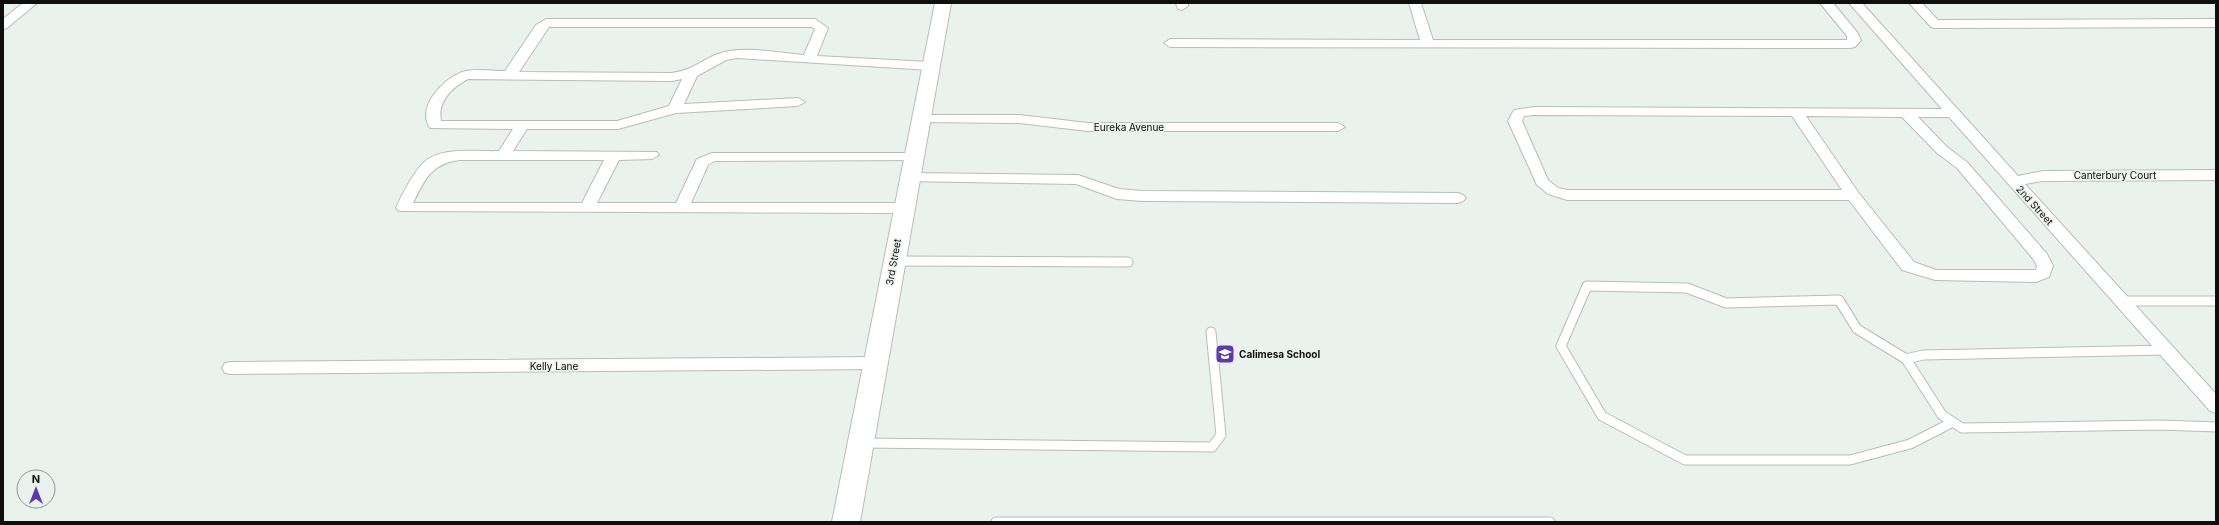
<svg xmlns="http://www.w3.org/2000/svg" width="2219" height="525" font-family="Inter,sans-serif">
<style>
.lines{fill:none;stroke-linecap:round;stroke-linejoin:round}
.lane-casing{stroke:#b6beb9;stroke-width:11}
.street-casing{stroke:#b6beb9;stroke-width:2}
.secondary-casing{stroke:#b6beb9;stroke-width:2}
.lane{stroke:#fff;stroke-width:9}
.street{fill:#fff;fill-rule:evenodd}
.secondary{fill:#fff;fill-rule:evenodd}
.labels{text-anchor:middle;stroke-width:3;stroke-linejoin:round;paint-order:stroke}
.street-label{font-size:10px;fill:#0d100f;stroke:#eaf2ed}
.poi-label{font-size:10px;font-weight:bold;fill:#0d100f;stroke:#eaf2ed;text-anchor:start}
</style>
<rect width="100%" height="100%" fill="#eaf2ed"/>
<g class="lines">
<g class="lane-casing">
<path id="lane" d="M 896,261 L 1128,262
M 2122,301 L 2216,301
M 2166,350 L 1923,355 L 1906,359 L 1942,415 L 1962,428 L 2160,425 L 2216,427
M 1906,359 L 1857,329 L 1839,300 L 1726,303 L 1687,288 L 1587,286 L 1561,346 L 1602,416 L 1685,460 L 1850,460 L 1910,444 L 1953,422
M 863,443 L 1212,447 L 1221,435 L 1211,332
M 996,522 L 1550,522"/>
</g>
<g class="street-casing">
<path id="street" d="M 23,3 L 37,3 L 7,28 L 3,29 L 3,19 Z
M 1176,3 L 1188,3 L 1188,6 L 1182,10 L 1178,9 Z
M 1409,3 L 1421,3 L 1433,40 L 1847,40 L 1847,36 L 1820,3 L 1833,3 L 1857,32 L 1861,40 L 1855,47 L 1850,48 L 1170,47 L 1164,43 L 1170,39 L 1420,40 Z
M 1849,3 L 1862,3 L 2018,176 L 2043,171 L 2216,170 L 2216,180 L 2043,181 L 2025,184 L 2216,394 L 2216,413 L 2210,411 L 1949,117 L 1918,117 L 1947,147 L 1967,162 L 2047,254 L 2053,266 L 2049,277 L 2036,282 L 1935,280 L 1902,270 L 1849,200 L 1567,200 L 1548,194 L 1537,185 L 1508,121 L 1514,110 L 1534,107 L 1942,109 ZM 1534,115 L 1792,116 L 1842,190 L 1567,190 L 1558,188 L 1548,180 L 1522,121 L 1524,116 ZM 1806,116 L 1902,117 L 1937,153 L 1957,168 L 2034,260 L 2037,266 L 2036,270 L 1936,270 L 1914,262 L 1858,192 Z
M 1909,3 L 1922,3 L 1938,20 L 2216,19 L 2216,27 L 1935,28 L 1931,27 Z
M 546,19 L 815,19 L 828,28 L 817,56 L 930,62 L 937,66 L 930,70 L 737,58 L 726,60 L 697,76 L 684,104 L 798,98 L 805,102 L 798,106 L 676,113 L 618,129 L 527,129 L 513,151 L 657,152 L 659,155 L 652,159 L 619,160 L 597,203 L 676,203 L 697,159 L 712,153 L 913,153 L 920,157 L 918,160 L 715,161 L 708,165 L 691,203 L 904,203 L 909,205 L 912,208 L 909,211 L 904,213 L 399,211 L 396,208 C 402,194 416,167 428,159 C 447,147 478,152 499,151 L 513,129 L 430,128 C 416,107 443,79 462,72 C 474,68 493,71 505,71 L 536,25 ZM 549,27 L 812,27 L 815,29 L 804,55 C 779,53 741,45 718,54 C 699,61 694,70 672,73 L 519,72 ZM 468,79 L 672,81 L 682,79 L 669,106 L 617,121 L 441,121 C 437,101 453,87 468,79 ZM 459,160 L 604,160 L 582,203 L 413,203 C 425,179 431,164 459,160 Z
M 920,115 L 1019,115 L 1088,123 L 1338,123 L 1345,127 L 1338,131 L 1088,131 L 1019,123 L 915,122 L 913,119 L 915,116 Z
M 909,173 L 1078,175 L 1119,189 L 1142,191 L 1458,193 L 1463,195 L 1466,198 L 1463,201 L 1458,203 L 1142,201 L 1117,199 L 1076,184 L 904,181 L 902,178 L 904,175 Z
M 876,357 L 882,358 L 885,363 L 882,368 L 876,369 L 231,374 L 225,373 L 222,368 L 225,363 L 231,362 Z"/>
</g>
<g class="secondary-casing">
<path id="secondary" d="M 935,3 L 951,3 L 860,522 L 832,522 Z"/>
</g>
<use href="#lane" class="lane"/>
<use href="#street" class="street"/>
<use href="#secondary" class="secondary"/>
</g>
<defs>
<g id="school-square" transform="scale(1)"><rect x="-9" y="-9" width="18" height="18" rx="4" fill="#5c39b1" stroke="#eaf2ed"/><path d="M0-5L7-2L0 1L-7-2ZM-4 1L0 2.5L4 1V4Q0 6-4 4Z" fill="#fff"/></g>
</defs>
<g fill-rule="evenodd">
<use href="#school-square" x="1225" y="354"/>
</g>
<g class="labels">
<g class="street-label">
<text x="1129" y="131">Eureka Avenue</text>
<text x="2115" y="179">Canterbury Court</text>
<text transform="translate(2035 205) rotate(48)" y="4">2nd Street</text>
<text transform="translate(893 262) rotate(-80)" y="4">3rd Street</text>
<text x="554" y="370">Kelly Lane</text>
</g>
<g class="poi-label">
<text x="1239" y="358">Calimesa School</text>
</g>
</g>
<rect width="2219" height="525" fill="none" stroke="#0d100f" stroke-width="8"/>
<g transform="translate(36 489)"><circle r="19" fill="#eaf2ed" stroke="#929894"/>
<path d="M0-3L7 15L0 10L-7 15Z" fill="#5c39b1"/>
<text y="-6" font-size="11" font-weight="bold" text-anchor="middle" fill="#0d100f">N</text>
</g>
</svg>
